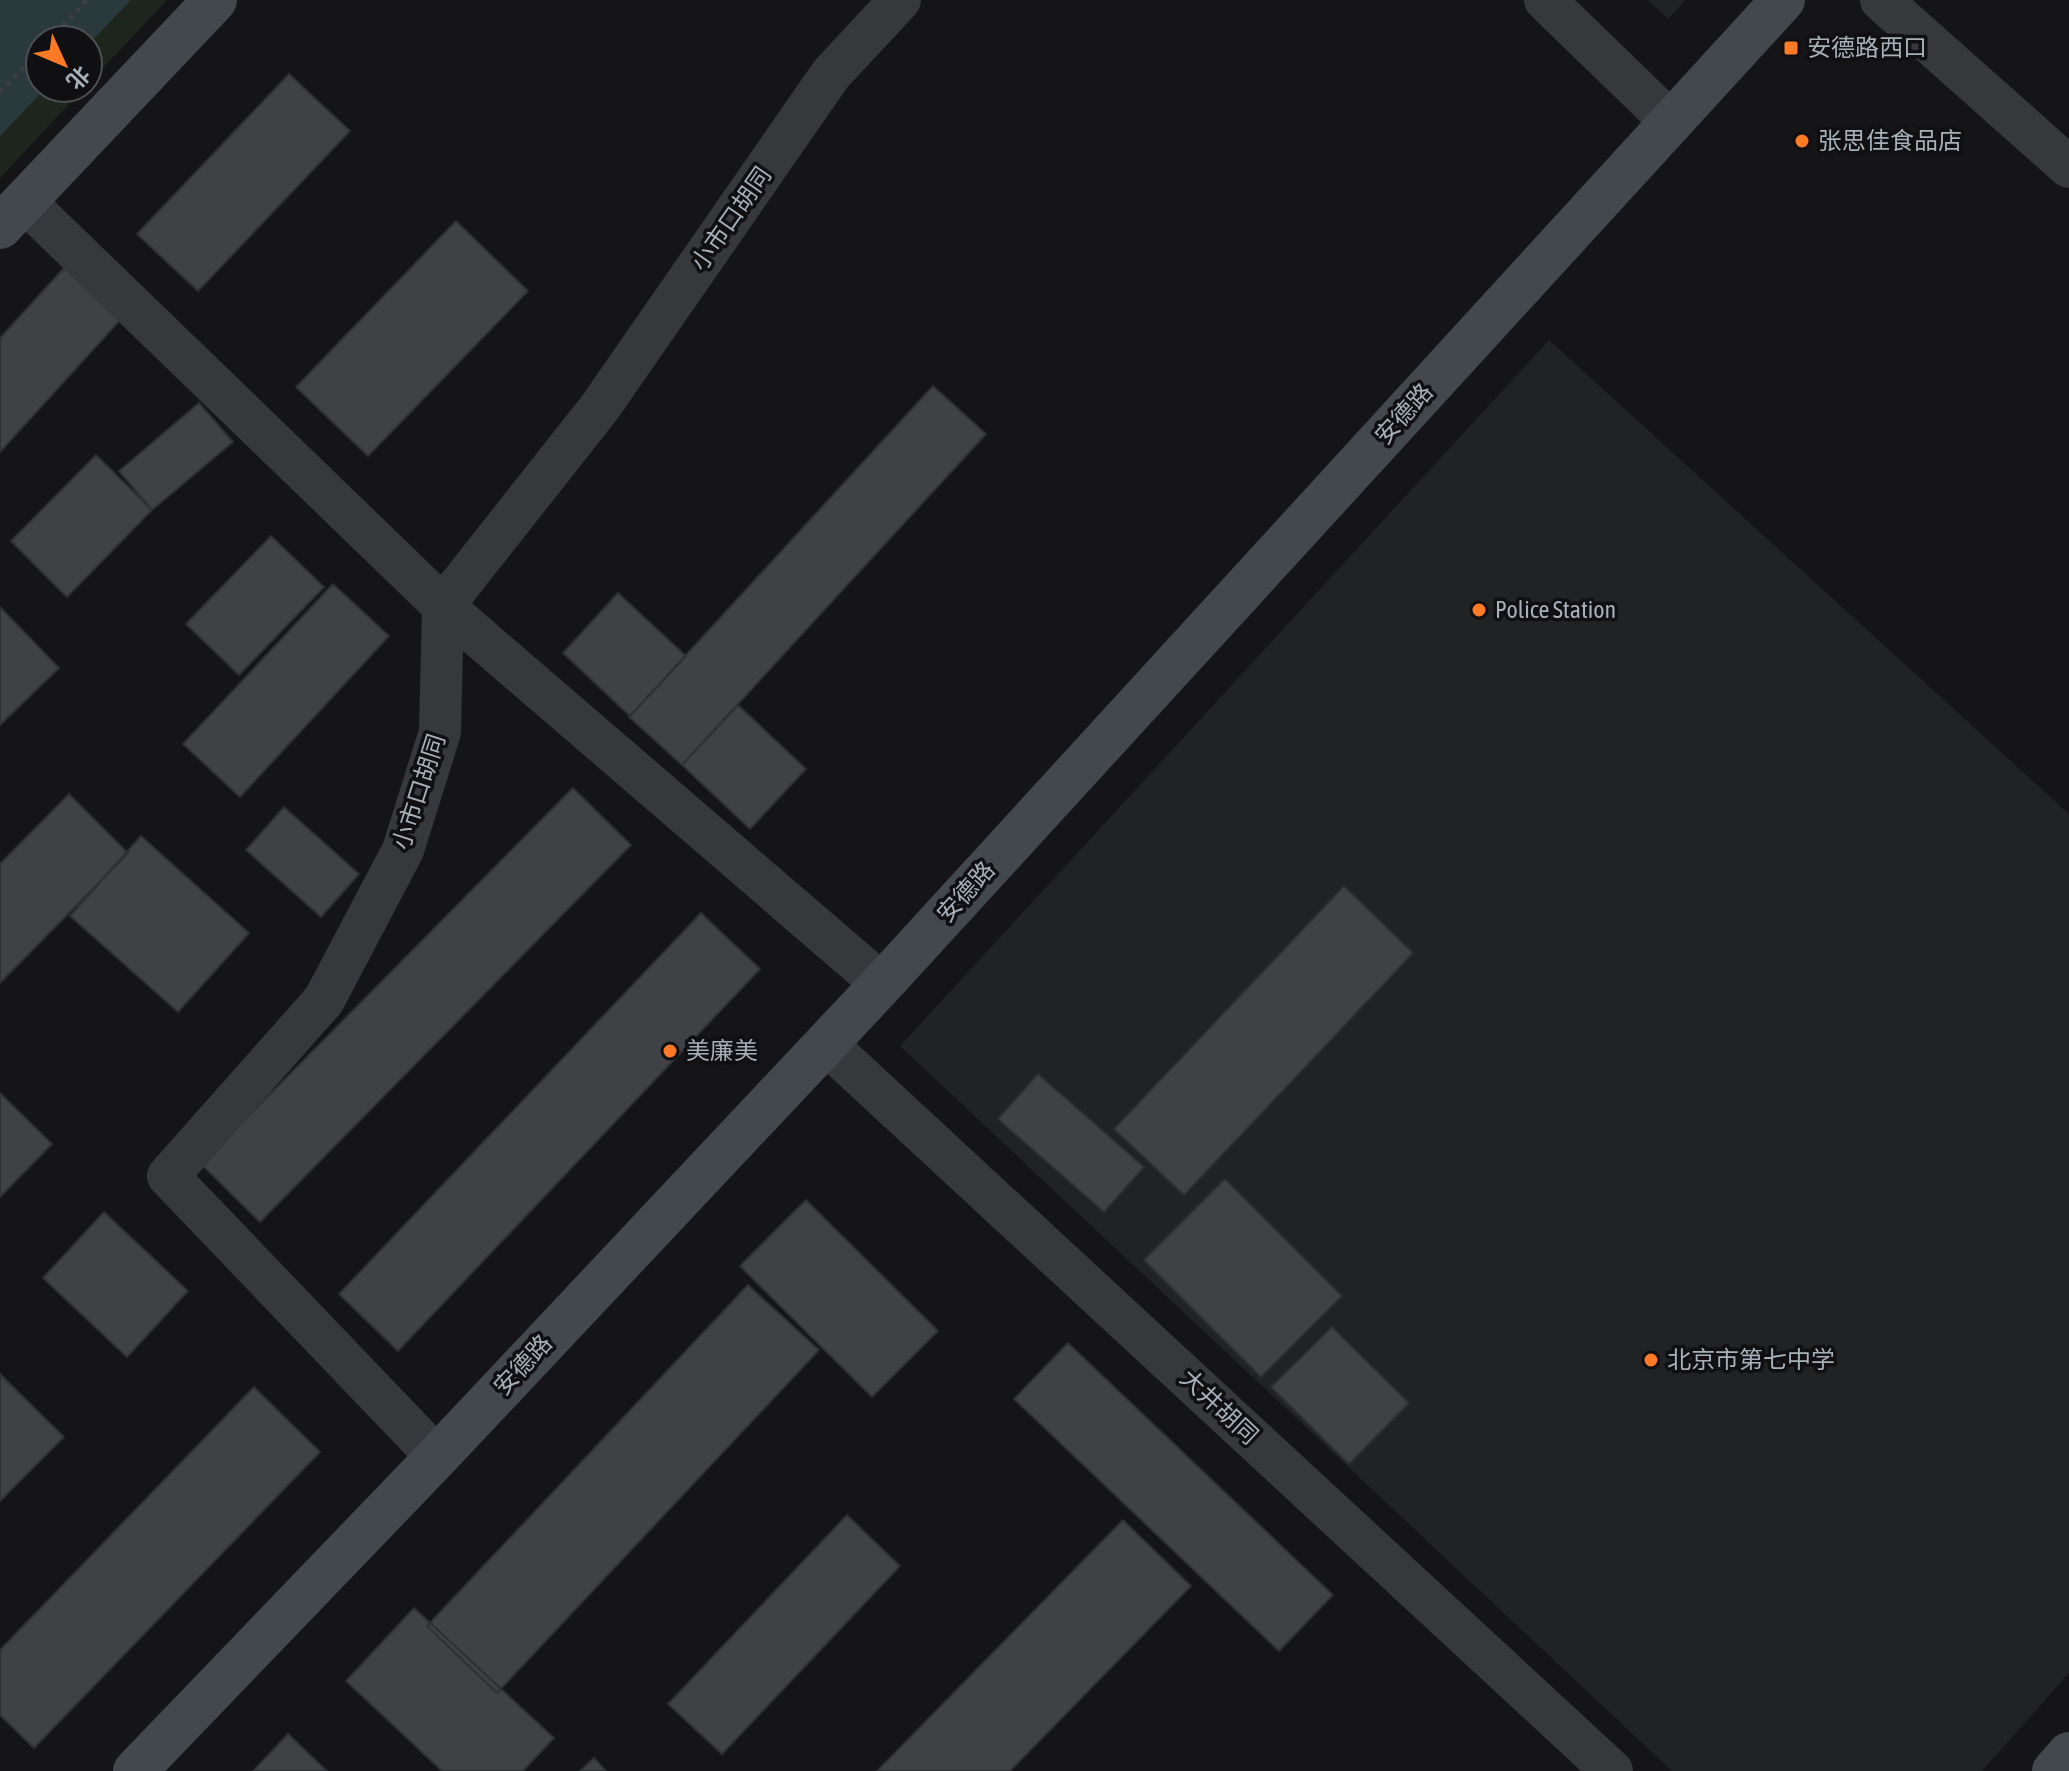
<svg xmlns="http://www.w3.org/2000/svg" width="2069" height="1771" font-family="'Asap Condensed','Noto Sans SC',sans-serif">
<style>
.built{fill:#212224}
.green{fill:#1d251d}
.water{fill:#2a393c}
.building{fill:#3f4144;stroke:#2f3033;stroke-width:2}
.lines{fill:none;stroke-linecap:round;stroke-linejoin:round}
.path{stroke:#3b4043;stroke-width:5;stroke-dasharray:4 6;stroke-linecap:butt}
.street{stroke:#36383c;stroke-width:42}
.secondary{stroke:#43484c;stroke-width:44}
.poi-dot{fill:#ff7a25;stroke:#101012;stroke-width:3}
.labels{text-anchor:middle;stroke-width:7;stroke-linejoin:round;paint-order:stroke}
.poi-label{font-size:24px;fill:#a6b0b8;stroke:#101012;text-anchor:start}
.street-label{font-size:24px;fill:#a6b0b8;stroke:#101012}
</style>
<rect width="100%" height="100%" fill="#151517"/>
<path class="built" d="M 1648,0 L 1686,0 L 1668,19 Z
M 1549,340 L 2069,814 L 2069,1673 L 1982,1771 L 1672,1771 L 900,1046 Z"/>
<path class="green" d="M 0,0 L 167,0 L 88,84 L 88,40 L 40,40 L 40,88 L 84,88 L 0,178 Z"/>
<path class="water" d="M 0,0 L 131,0 L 88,45 L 88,40 L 40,40 L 40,88 L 46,88 L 0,136 Z"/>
<path class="building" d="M 289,74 L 350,131 L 198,291 L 137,234 Z
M 456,221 L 528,291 L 368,456 L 296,387 Z
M 64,268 L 121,319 L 0,452 L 0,338 Z
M 933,386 L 986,434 L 682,765 L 629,717 Z
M 199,403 L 233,442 L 152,510 L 119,471 Z
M 96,455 L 152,510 L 67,597 L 11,541 Z
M 271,536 L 324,587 L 239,675 L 186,624 Z
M 333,584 L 389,636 L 240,797 L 183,744 Z
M 618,593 L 686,656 L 630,716 L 563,653 Z
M 0,607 L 59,668 L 0,725 Z
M 738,705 L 806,769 L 750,829 L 682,765 Z
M 573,788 L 631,845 L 260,1222 L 201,1164 Z
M 69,794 L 128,853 L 0,983 L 0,864 Z
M 284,807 L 359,874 L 321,917 L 246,850 Z
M 141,836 L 249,933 L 178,1012 L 70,916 Z
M 1344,886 L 1413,953 L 1184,1195 L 1114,1129 Z
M 701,913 L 760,969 L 398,1351 L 339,1294 Z
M 1038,1074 L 1144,1167 L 1104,1212 L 998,1119 Z
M 0,1093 L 52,1144 L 0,1197 Z
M 1225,1179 L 1342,1296 L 1261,1377 L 1144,1260 Z
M 806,1200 L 938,1331 L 872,1397 L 740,1266 Z
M 104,1212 L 188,1291 L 127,1357 L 43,1278 Z
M 748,1285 L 819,1350 L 497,1693 L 427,1626 Z
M 1332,1327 L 1409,1403 L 1349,1464 L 1271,1387 Z
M 1068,1343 L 1333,1595 L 1279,1651 L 1014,1399 Z
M 0,1374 L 64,1437 L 0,1501 Z
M 254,1387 L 320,1452 L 34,1748 L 0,1715 L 0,1650 Z
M 847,1515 L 900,1566 L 722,1754 L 668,1704 Z
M 1123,1520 L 1191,1586 L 1010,1771 L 877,1771 Z
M 414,1608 L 554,1738 L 523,1771 L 442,1771 L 346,1681 Z
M 288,1734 L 327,1771 L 253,1771 Z
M 594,1758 L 606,1771 L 580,1771 Z"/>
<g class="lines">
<path class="path" d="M 49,40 L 87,0
M 0,92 L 40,50"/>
<path class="street" d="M 1545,0 L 1671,122
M 1881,0 L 2069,167
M 24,201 L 443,606 L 882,984
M 825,1043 L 1612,1771
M 437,1457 L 168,1176 L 324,1000 L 403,850 L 440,732 L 443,606 L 600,407 L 831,74 L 900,0"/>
<path class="secondary" d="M 0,227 L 215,0
M 135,1771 L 437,1457 L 882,984 L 1783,0
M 2054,1771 L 2069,1754"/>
</g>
<g class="poi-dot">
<rect x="1783" y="40" width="16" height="16" rx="4"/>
<circle cx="1802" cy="141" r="8"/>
<circle cx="1479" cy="610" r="8"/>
<circle cx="670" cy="1051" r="8"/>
<circle cx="1651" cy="1360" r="8"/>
</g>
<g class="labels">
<g class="poi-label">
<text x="1807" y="56">安德路西口</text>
<text x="1818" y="149">张思佳食品店</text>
<text x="1495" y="618">Police Station</text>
<text x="686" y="1059">美廉美</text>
<text x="1667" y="1368">北京市第七中学</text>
</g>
<g class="street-label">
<text transform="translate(731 219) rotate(-55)" y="8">小市口胡同</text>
<text transform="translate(1404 414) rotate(-48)" y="8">安德路</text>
<text transform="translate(419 792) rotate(-72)" y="8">小市口胡同</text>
<text transform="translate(966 892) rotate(-48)" y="8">安德路</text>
<text transform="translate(523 1365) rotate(-47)" y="8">安德路</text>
<text transform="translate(1219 1407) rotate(43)" y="8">大井胡同</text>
</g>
</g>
<g transform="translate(64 64) rotate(134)"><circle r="38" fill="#101012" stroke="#4c5054" stroke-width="2"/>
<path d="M0-6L14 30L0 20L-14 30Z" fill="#ff7a25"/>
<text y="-12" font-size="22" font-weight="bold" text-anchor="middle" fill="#a6b0b8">北</text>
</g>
</svg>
